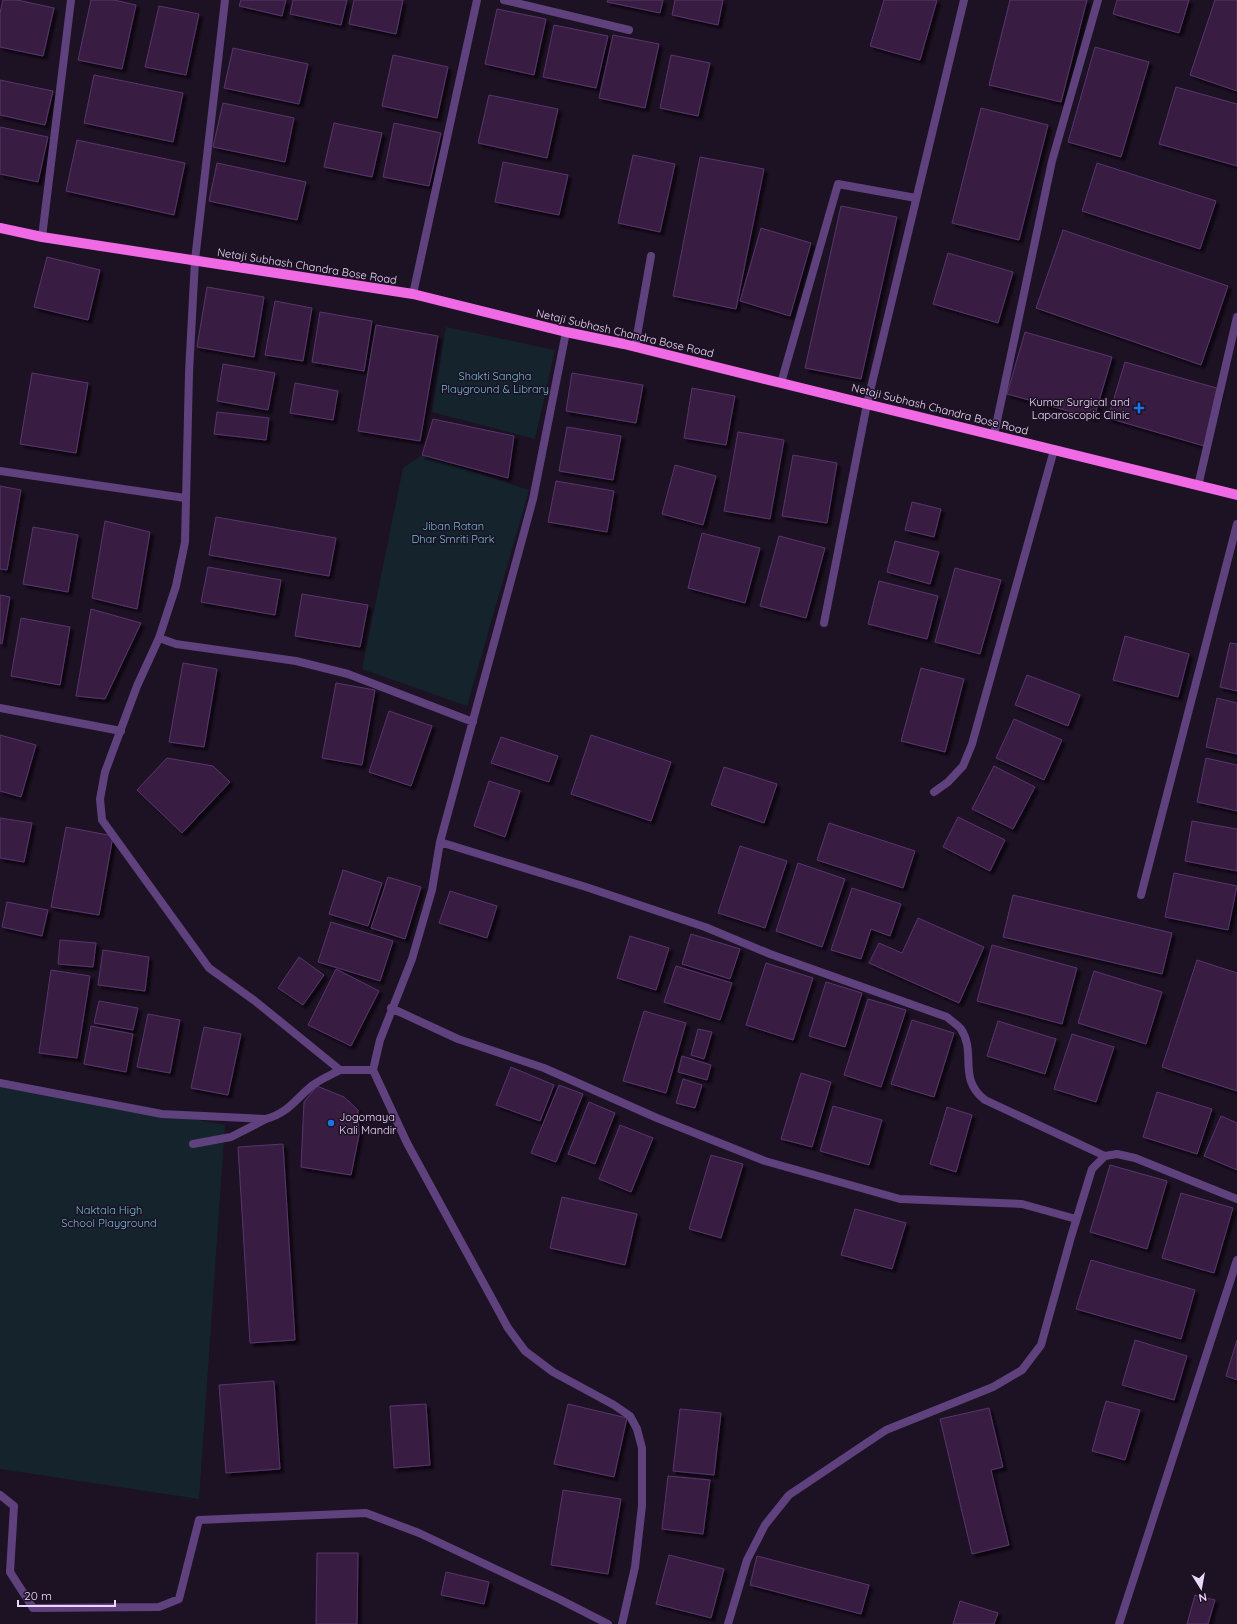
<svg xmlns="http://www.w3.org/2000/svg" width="1237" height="1624" font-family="Quicksand,sans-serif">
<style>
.green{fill:#15232d}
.building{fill:#371f43;stroke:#59346d;filter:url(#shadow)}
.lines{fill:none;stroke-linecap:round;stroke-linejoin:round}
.lane{stroke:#5f417e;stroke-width:8}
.street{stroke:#5f417e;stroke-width:8}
.primary{stroke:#f06ae5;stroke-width:10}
.poi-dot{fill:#1874e8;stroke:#1d1124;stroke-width:1.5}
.labels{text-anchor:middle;stroke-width:3;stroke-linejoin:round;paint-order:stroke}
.street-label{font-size:11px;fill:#ecd8fb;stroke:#1d1124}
.park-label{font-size:11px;fill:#6bbfd4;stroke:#1d1124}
.poi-label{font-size:11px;fill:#ecd8fb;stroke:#1d1124;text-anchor:end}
</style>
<defs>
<filter id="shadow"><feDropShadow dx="3.5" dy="3.5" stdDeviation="1" flood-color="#0009"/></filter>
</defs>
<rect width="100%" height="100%" fill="#1d1124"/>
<path class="green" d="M 446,327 L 555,350 L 535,439 L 432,412 Z
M 422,455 L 529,490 L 467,706 L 362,669 L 403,468 Z
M 0,1083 L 225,1125 L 199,1499 L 0,1469 Z"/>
<path class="building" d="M 3,0 L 17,0 L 54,8 L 43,56 L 0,47 L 0,13 Z
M 91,0 L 114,0 L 136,5 L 122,69 L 78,60 Z
M 241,0 L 286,0 L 282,16 L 239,6 Z
M 293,0 L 347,0 L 341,25 L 290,14 Z
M 354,0 L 403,0 L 396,34 L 349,24 Z
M 608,0 L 663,0 L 660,13 L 607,2 Z
M 675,0 L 723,0 L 718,25 L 672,15 Z
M 884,0 L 937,0 L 920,60 L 870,46 Z
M 1010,0 L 1087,0 L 1061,102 L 989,85 Z
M 1117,0 L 1189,0 L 1179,33 L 1113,14 Z
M 1215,0 L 1237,0 L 1237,91 L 1190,75 Z
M 159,6 L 199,14 L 186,75 L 145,67 Z
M 497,9 L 546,19 L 534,75 L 485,64 Z
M 554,25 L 608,36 L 596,88 L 543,77 Z
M 613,35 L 659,44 L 645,108 L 599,98 Z
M 1095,47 L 1149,62 L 1121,157 L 1068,142 Z
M 233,48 L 308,64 L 299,104 L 224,88 Z
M 393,55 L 448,67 L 437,118 L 382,106 Z
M 671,55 L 710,63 L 698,116 L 660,108 Z
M 94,75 L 183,93 L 173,142 L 84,123 Z
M 0,80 L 53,91 L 45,125 L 0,115 Z
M 1176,87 L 1237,104 L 1237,166 L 1159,144 Z
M 489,95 L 558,109 L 547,158 L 478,143 Z
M 223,103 L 294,118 L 285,162 L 213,147 Z
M 981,108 L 1048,125 L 1019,240 L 952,223 Z
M 334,123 L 382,133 L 372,177 L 324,167 Z
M 394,123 L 441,133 L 429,186 L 383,177 Z
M 0,127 L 48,137 L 38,182 L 0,174 Z
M 77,140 L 185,163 L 174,215 L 66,191 Z
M 633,155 L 675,164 L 660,232 L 618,223 Z
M 700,157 L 764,169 L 736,309 L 673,296 Z
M 503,162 L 568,175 L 559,215 L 495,202 Z
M 217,163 L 306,182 L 297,220 L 209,201 Z
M 1097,163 L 1216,201 L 1200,249 L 1082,211 Z
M 841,206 L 897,217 L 861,379 L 805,368 Z
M 761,228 L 811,243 L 790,316 L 740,301 Z
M 1063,230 L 1228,286 L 1201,365 L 1036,308 Z
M 948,253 L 1013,272 L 998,323 L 933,304 Z
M 47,257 L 100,270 L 88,320 L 34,307 Z
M 207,287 L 264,297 L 254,357 L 197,347 Z
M 275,301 L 312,308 L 303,361 L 265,355 Z
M 320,312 L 372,321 L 364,371 L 312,362 Z
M 376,325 L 438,336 L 420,441 L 358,431 Z
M 1025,332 L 1112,357 L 1094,418 L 1007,394 Z
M 1125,362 L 1220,389 L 1204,446 L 1108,418 Z
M 223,364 L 275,373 L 268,410 L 217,401 Z
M 32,373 L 88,383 L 76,453 L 20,444 Z
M 572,373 L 643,385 L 636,423 L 566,411 Z
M 295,383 L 338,391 L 333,420 L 290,413 Z
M 692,388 L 735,396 L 726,445 L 684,438 Z
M 217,412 L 269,418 L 266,440 L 214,434 Z
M 433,419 L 514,436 L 508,478 L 422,455 Z
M 567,427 L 621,436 L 613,480 L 559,471 Z
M 738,432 L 784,440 L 770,519 L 724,511 Z
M 793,455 L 837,463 L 827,523 L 782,516 Z
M 675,465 L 716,476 L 703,525 L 662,514 Z
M 556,481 L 614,491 L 607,532 L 548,522 Z
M 0,486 L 21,490 L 7,570 L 0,569 Z
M 912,502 L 941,509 L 934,537 L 905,530 Z
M 216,517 L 336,538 L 329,576 L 209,555 Z
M 105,521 L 150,532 L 137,609 L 92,598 Z
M 33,527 L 78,535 L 68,592 L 23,584 Z
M 702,533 L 760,548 L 745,603 L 688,588 Z
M 779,536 L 825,548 L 806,618 L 760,606 Z
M 895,541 L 939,552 L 930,584 L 887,572 Z
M 208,567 L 281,580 L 275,615 L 201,602 Z
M 955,568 L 1001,580 L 980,654 L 935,642 Z
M 879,581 L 938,596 L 927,639 L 868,624 Z
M 302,594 L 368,605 L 360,647 L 295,636 Z
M 0,595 L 10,597 L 2,644 L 0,643 Z
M 91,609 L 141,623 L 105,699 L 76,696 Z
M 21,618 L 70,627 L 60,685 L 11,676 Z
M 1125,636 L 1189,654 L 1178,697 L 1113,680 Z
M 1230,643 L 1237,644 L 1237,691 L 1220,687 Z
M 183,663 L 217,669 L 204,747 L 169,742 Z
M 921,668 L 964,679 L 945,752 L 901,741 Z
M 1027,675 L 1080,695 L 1068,726 L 1015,705 Z
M 336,683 L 375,690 L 362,765 L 322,758 Z
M 1217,698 L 1237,703 L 1237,754 L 1206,747 Z
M 389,711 L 432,726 L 411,786 L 369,772 Z
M 1014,719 L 1062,740 L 1044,780 L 996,758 Z
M 0,735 L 36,745 L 21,797 L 0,791 Z
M 591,735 L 671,762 L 651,821 L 571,794 Z
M 501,737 L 558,756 L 549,782 L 491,763 Z
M 167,758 L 213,766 L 230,782 L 182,833 L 137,790 Z
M 1206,758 L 1237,765 L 1237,811 L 1197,802 Z
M 994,766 L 1035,787 L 1013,829 L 972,809 Z
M 724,767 L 777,784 L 764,823 L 711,805 Z
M 489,781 L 520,791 L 505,837 L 474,826 Z
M 958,817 L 1005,840 L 990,871 L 943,847 Z
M 0,818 L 32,823 L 24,862 L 0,858 Z
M 1192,821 L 1237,829 L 1237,871 L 1185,861 Z
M 829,823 L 915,851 L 903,888 L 817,860 Z
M 66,827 L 113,836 L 99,915 L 51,907 Z
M 740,846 L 787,861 L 765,928 L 718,913 Z
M 798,863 L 845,879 L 822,947 L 776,931 Z
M 343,870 L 382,883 L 368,926 L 329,914 Z
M 1174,873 L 1237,886 L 1228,930 L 1165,917 Z
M 388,877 L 421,887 L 405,939 L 371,928 Z
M 852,888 L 901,904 L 890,936 L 871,929 L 861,959 L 831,950 Z
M 450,891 L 497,906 L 487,938 L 439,923 Z
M 1013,895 L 1172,933 L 1162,974 L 1003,937 Z
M 7,902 L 48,910 L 42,936 L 2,927 Z
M 918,918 L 984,947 L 959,1003 L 869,963 L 879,943 L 902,953 Z
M 331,922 L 393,941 L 380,981 L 318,962 Z
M 691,934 L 740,949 L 730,979 L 682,964 Z
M 630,936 L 669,948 L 656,990 L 617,978 Z
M 60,940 L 96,943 L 93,967 L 58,964 Z
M 992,945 L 1077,968 L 1062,1024 L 977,1001 Z
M 103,950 L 149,957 L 145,991 L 98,985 Z
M 299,957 L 324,975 L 303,1005 L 278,988 Z
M 1197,960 L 1237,973 L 1237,1091 L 1162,1067 Z
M 766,963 L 813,978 L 793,1040 L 746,1025 Z
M 676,966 L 732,983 L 720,1020 L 664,1002 Z
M 336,969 L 379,991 L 351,1046 L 308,1025 Z
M 51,970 L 90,976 L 77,1058 L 39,1053 Z
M 1094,971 L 1162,992 L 1146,1044 L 1078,1023 Z
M 826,982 L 862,993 L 845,1047 L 809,1036 Z
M 868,999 L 906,1010 L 881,1087 L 844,1075 Z
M 99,1001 L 138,1008 L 133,1030 L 94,1023 Z
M 644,1011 L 686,1023 L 666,1093 L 623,1081 Z
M 148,1014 L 180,1020 L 170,1073 L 137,1067 Z
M 912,1020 L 954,1033 L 934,1097 L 891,1084 Z
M 998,1021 L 1056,1039 L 1045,1074 L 987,1056 Z
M 91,1026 L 133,1034 L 126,1072 L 84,1064 Z
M 204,1027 L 241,1034 L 228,1095 L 191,1088 Z
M 698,1029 L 712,1032 L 704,1059 L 691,1055 Z
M 1072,1034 L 1114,1047 L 1096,1102 L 1054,1089 Z
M 682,1056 L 711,1065 L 707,1080 L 678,1072 Z
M 511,1067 L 554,1085 L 540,1121 L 496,1105 Z
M 801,1073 L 831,1082 L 812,1147 L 781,1139 Z
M 683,1079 L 702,1085 L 695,1108 L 676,1103 Z
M 559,1085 L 583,1094 L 556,1162 L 531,1153 Z
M 317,1086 L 344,1097 L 358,1110 L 359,1135 L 351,1175 L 301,1167 L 304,1102 Z
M 1157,1092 L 1212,1109 L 1197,1154 L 1143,1137 Z
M 589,1102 L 615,1113 L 595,1164 L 568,1154 Z
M 833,1106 L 882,1120 L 869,1165 L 820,1151 Z
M 947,1107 L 972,1115 L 956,1172 L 930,1164 Z
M 1221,1116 L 1237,1123 L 1237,1170 L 1204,1156 Z
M 620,1125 L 653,1138 L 631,1192 L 599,1179 Z
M 283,1144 L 295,1340 L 250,1343 L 238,1147 Z
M 711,1155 L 743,1164 L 721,1238 L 689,1229 Z
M 1110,1165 L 1167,1181 L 1147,1249 L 1090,1232 Z
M 1181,1193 L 1233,1208 L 1214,1273 L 1162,1258 Z
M 562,1197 L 637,1214 L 625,1265 L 550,1248 Z
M 855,1209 L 906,1223 L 892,1269 L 841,1255 Z
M 1091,1260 L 1195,1290 L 1181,1339 L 1076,1309 Z
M 1135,1340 L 1187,1356 L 1174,1400 L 1122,1385 Z
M 1237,1340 L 1237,1380 L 1226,1376 Z
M 274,1381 L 280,1469 L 226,1473 L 219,1385 Z
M 1106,1401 L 1140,1410 L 1125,1460 L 1092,1451 Z
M 426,1404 L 430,1465 L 394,1468 L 390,1406 Z
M 568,1404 L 627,1418 L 614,1477 L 554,1464 Z
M 989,1408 L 1003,1467 L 991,1470 L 1009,1545 L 972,1554 L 940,1419 Z
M 680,1409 L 721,1413 L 714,1475 L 673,1471 Z
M 668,1476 L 710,1480 L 703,1534 L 662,1529 Z
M 563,1490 L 621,1499 L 608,1574 L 551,1565 Z
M 317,1553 L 358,1553 L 357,1624 L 316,1624 Z
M 669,1555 L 724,1569 L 711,1618 L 656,1604 Z
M 757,1556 L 869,1585 L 861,1614 L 750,1585 Z
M 446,1572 L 489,1582 L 484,1604 L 441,1595 Z
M 1195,1595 L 1215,1600 L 1208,1624 L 1187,1624 Z
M 960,1601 L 998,1613 L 994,1624 L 953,1624 Z"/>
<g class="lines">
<path class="lane" d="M 635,347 L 651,256
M 781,383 L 838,184 L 916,198
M 193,1144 L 231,1137 L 266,1119"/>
<path class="street" d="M 225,0 L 195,260 L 189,373 L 185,542 L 176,586 L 159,638 L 137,686 L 105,772 L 100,799 L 102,820 L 209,968 L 255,1001 L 340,1070 L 373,1070
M 504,0 L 629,30
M 42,237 L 71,0
M 413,294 L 477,0
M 566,332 L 533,499 L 440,842 L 586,887 L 705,927 L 770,954 L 947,1017 C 951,1021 958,1025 961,1029 C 977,1054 957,1078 985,1100 L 1105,1156
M 994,435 L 1052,161 L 1098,0
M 0,471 L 185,498
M 1198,486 L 1237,317
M 824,623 L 867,404 L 964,0
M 159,638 L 176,644 L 296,661 L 348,674 L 473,722
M 0,708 L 121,731
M 934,792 L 948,782 L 963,766 L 972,744 L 1054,450
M 440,842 L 432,890 L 412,959 L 380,1040 L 373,1070 L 407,1143 L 508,1328 L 525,1351 L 553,1372 L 614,1405 L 630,1416 L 637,1429 L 642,1448 L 642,1506 L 635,1567 L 622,1624
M 1141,895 L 1237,524
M 391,1008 L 458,1039 L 544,1068 L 657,1118 L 765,1161 L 900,1199 L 1022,1204 L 1076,1219
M 0,1083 L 162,1114 L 266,1119 C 290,1112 295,1099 313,1085 C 321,1079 331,1075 340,1070
M 0,1495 L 14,1506 L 10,1572 L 33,1608 L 159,1607 L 179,1599 L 199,1520 L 366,1513 L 419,1533 L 559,1599 L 608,1624
M 728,1624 L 747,1560 L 765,1525 L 789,1495 L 886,1430 L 993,1387 L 1022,1370 L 1041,1345 L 1071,1237 L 1092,1169 L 1105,1156 L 1117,1154 L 1135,1158 L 1237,1199
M 1119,1624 L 1237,1260"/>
<path class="primary" d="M 0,228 L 42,237 L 413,294 L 566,332 L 624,344 L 781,383 L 1237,495"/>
</g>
<g class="poi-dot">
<path d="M1137 402h4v4h4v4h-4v4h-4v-4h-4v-4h4z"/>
<circle cx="331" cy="1123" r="4"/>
</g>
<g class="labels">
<g class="street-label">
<text transform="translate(307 266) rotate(9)" y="4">Netaji Subhash Chandra Bose Road</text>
<text transform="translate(625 333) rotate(13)" y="4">Netaji Subhash Chandra Bose Road</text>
<text transform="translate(940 409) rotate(14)" y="4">Netaji Subhash Chandra Bose Road</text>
</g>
<g class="park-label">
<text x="495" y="380">Shakti Sangha<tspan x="495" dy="13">Playground &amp; Library</tspan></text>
<text x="453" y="530">Jiban Ratan<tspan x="453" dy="13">Dhar Smriti Park</tspan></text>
<text x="109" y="1214">Naktala High<tspan x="109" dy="13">School Playground</tspan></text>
</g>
<g class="poi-label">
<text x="1130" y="406">Kumar Surgical and<tspan x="1130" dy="13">Laparoscopic Clinic</tspan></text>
<text x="339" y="1121" text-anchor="start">Jogomaya<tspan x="339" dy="13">Kali Mandir</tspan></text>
</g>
</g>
<g transform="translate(1201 1588) rotate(169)" stroke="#1d1124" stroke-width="3" paint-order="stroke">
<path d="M0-3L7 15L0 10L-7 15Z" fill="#ecd8fb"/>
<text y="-6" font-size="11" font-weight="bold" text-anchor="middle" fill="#ecd8fb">N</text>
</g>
<path d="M18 1600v6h97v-6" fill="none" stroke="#ecd8fb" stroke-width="2"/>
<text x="24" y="1600" font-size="12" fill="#ecd8fb" stroke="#1d1124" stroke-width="3" paint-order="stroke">20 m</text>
</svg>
